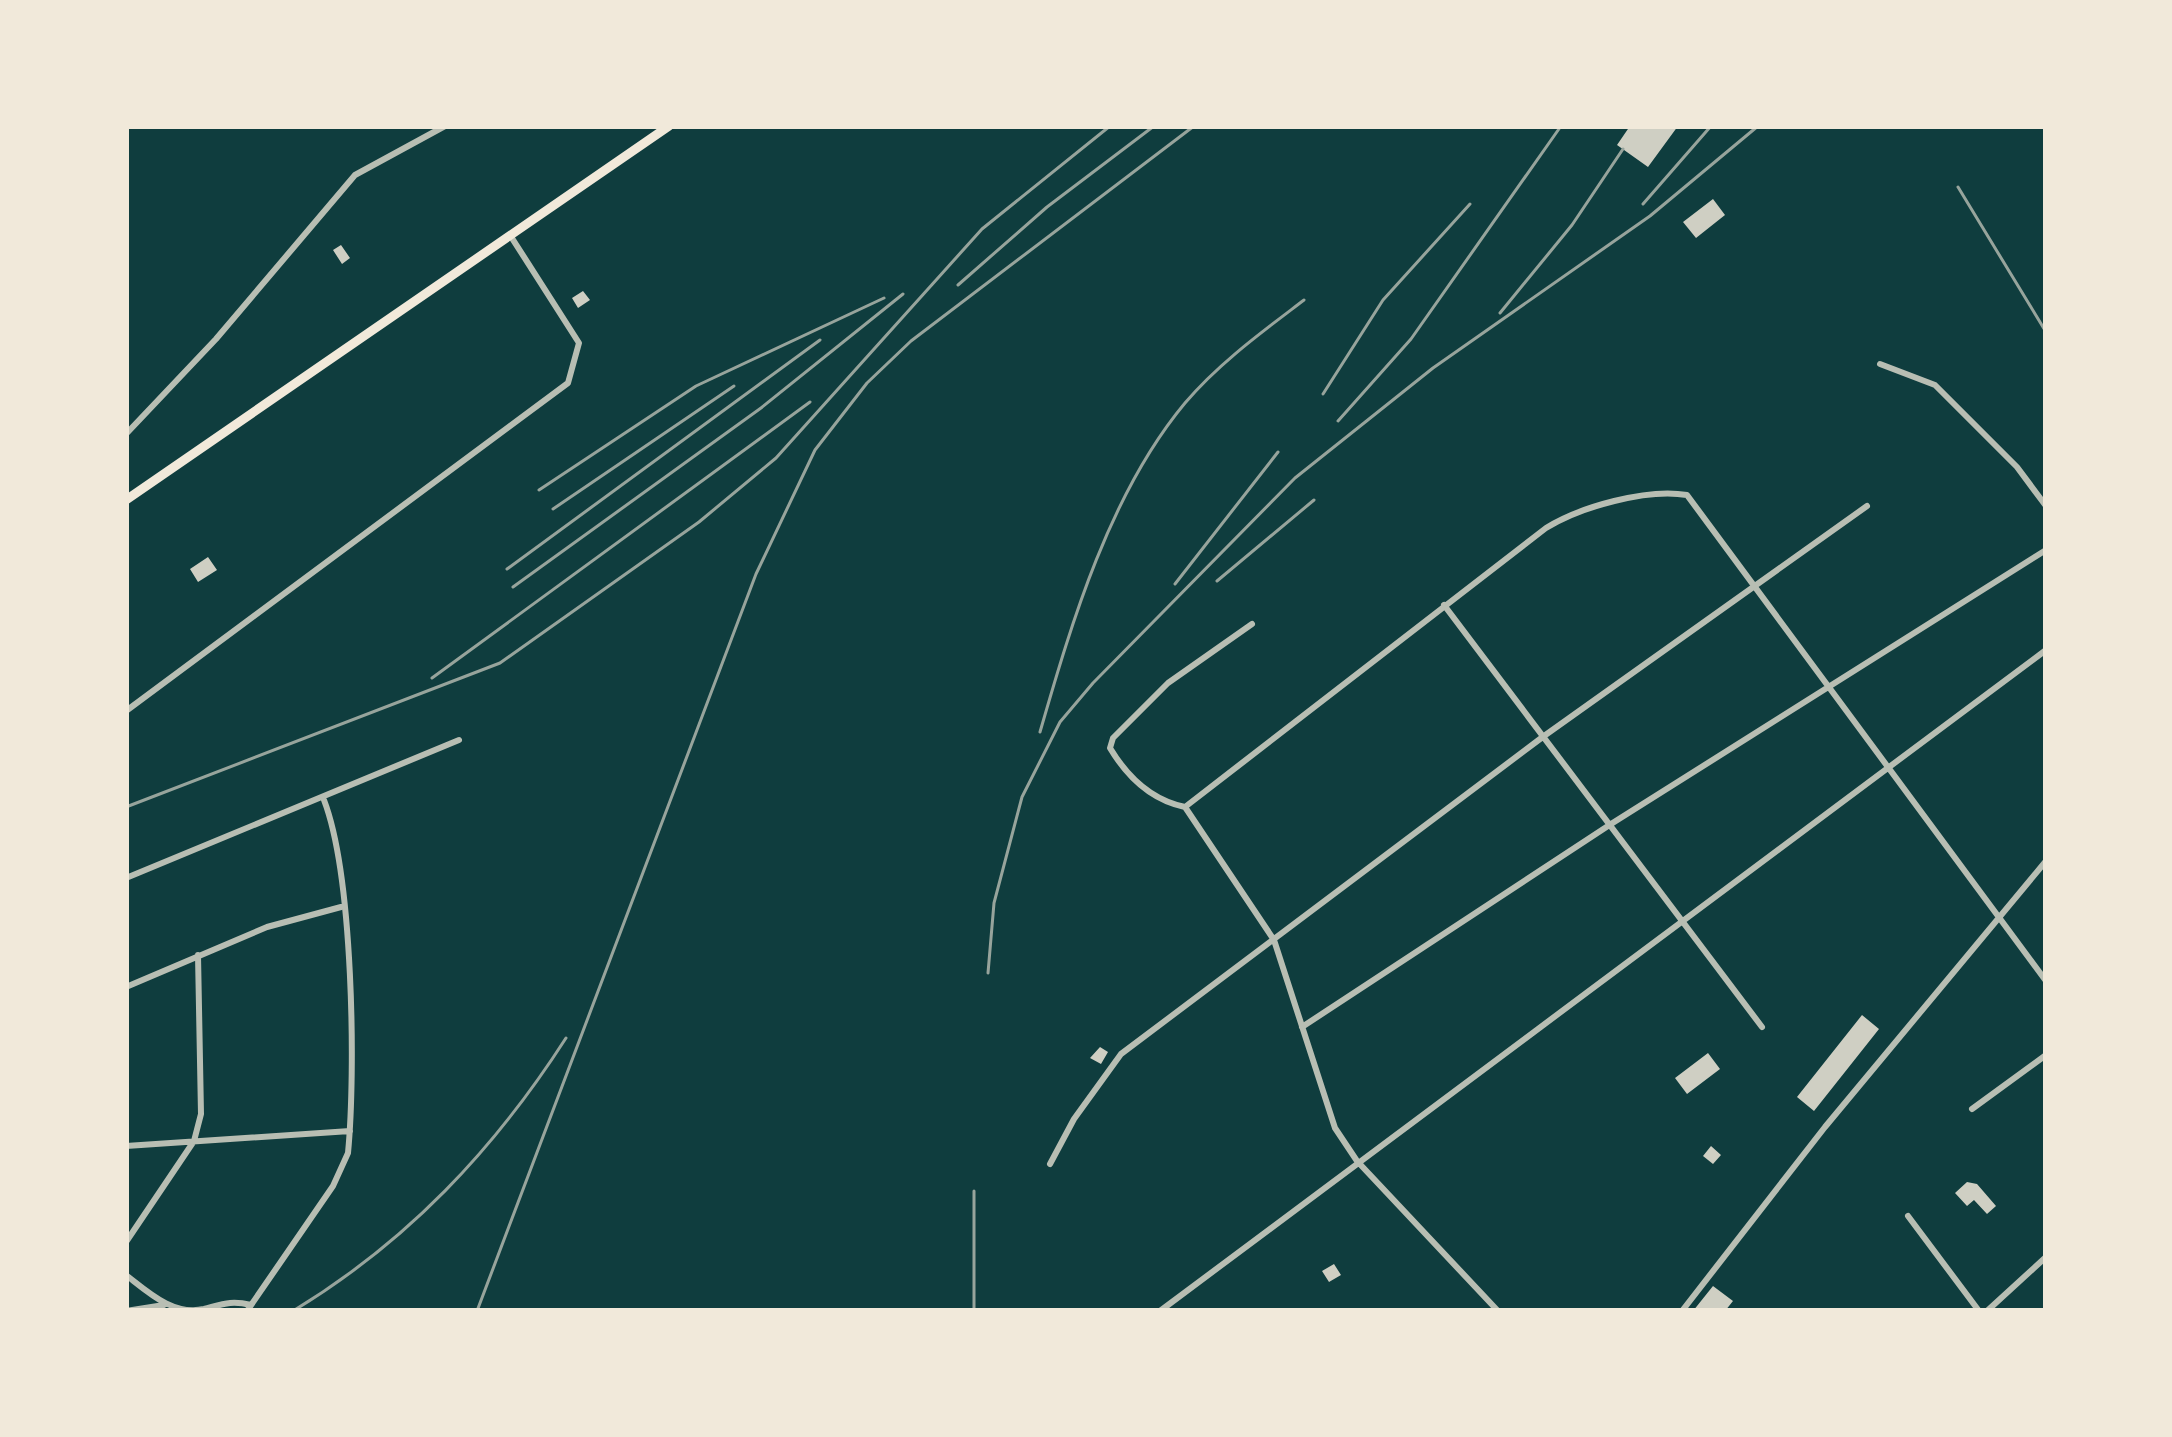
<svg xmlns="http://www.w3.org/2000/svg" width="2172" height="1437" font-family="Arial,sans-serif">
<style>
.building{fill:#cfcfc3}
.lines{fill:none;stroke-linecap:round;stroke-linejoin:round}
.minor{stroke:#b8beb3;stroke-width:6}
.secondary{stroke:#f1e9da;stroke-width:9}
.rail{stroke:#97a49c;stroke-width:3}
</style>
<rect width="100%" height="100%" fill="#0f3d3e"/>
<path class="building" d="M 1630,126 L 1678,126 L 1648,167 L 1617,145 Z
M 1713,199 L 1725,215 L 1696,238 L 1683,222 Z
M 341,245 L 350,258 L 342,264 L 333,250 Z
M 583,291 L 590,300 L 578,308 L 572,298 Z
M 208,557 L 217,570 L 198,582 L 190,569 Z
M 1862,1015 L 1879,1029 L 1814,1111 L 1797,1097 Z
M 1100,1047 L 1108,1052 L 1101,1064 L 1090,1058 Z
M 1708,1053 L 1720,1069 L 1687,1094 L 1675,1078 Z
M 1711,1146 L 1721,1155 L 1713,1164 L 1703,1156 Z
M 1967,1182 L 1977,1184 L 1996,1206 L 1987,1214 L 1974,1200 L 1967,1206 L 1955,1193 Z
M 1334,1264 L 1341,1275 L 1329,1282 L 1322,1271 Z
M 1713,1286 L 1733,1301 L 1725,1311 L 1693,1311 Z"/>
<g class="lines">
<path class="minor" d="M 1880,364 L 1935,385 L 2017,467 L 2046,506
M 126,434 L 216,339 L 355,175 L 445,126
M 1444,605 L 1762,1027
M 126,711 L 568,383 L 579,343 L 510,235
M 1185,807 L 1546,528 C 1580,507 1647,488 1687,495 L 2046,981
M 1185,807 L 1274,940 L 1335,1128 L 1357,1161 L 1498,1311
M 1185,807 C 1151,800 1128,778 1110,748 L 1113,738 L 1168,683 L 1252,624
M 126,878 L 459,740
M 126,987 L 267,927 L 341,907
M 1302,1027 L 1611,824 L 2046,550
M 1972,1109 L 2046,1055
M 126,1146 L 350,1131
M 1050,1164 L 1074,1119 L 1121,1054 L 1544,736 L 1867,506
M 1908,1216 L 1979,1311
M 126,1242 L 194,1141 L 201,1114 L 198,955
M 126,1275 C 148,1292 173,1316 204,1309 C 223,1304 231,1300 251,1305
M 126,1311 L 164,1305
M 247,1311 L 333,1186 L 348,1153 C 356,1070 353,876 324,800
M 1160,1311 L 2046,650
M 1682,1311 L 1825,1127 L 2046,861
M 1987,1311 L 2046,1257"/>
<path class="secondary" d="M 126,500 L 669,126"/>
<path class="rail" d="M 1958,187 L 2046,332
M 1643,204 L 1711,126
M 958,285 L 1047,207 L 1154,126
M 1500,313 L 1572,225 L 1623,149
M 1323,394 L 1383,300 L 1470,204
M 1338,421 L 1411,339 L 1561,126
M 539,490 L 696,386 L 884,298
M 553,509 L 734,386
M 507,569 L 820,340
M 1217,581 L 1314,500
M 1175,584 L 1278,452
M 513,587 L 761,408 L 903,294
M 432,678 L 810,402
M 1040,732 C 1072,621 1110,493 1185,403 C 1219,363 1262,332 1304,300
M 126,807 L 500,663 L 699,522 L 776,458 L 982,229 L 1110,126
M 988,973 L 994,903 L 1022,797 L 1060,722 L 1093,683 L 1295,478 L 1433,368 L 1650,216 L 1758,126
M 974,1191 L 974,1311
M 293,1311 C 407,1242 494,1150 566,1038
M 477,1311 L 756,574 L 815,450 L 867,383 L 911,341 L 1194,126"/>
</g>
<rect width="2172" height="1437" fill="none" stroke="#f1e9da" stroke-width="258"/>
</svg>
